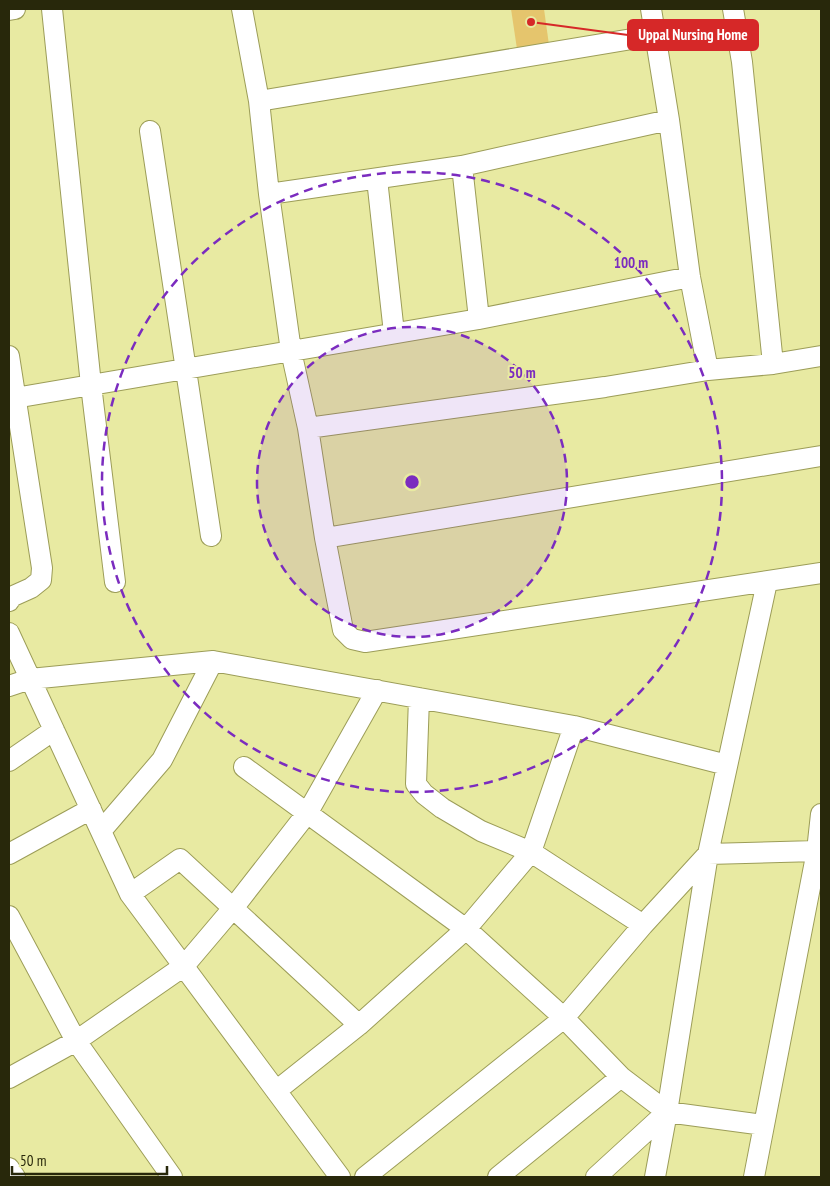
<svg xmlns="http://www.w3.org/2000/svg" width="830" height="1186" font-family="'PT Sans Narrow',sans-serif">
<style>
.building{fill:#e5c56d}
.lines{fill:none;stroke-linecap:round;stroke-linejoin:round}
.minor-casing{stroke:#9c9d58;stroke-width:22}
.minor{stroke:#fff;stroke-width:20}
.ring{fill:none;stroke:#7b2cbf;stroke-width:2.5;stroke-dasharray:9 6}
.centre{fill:#7b2cbf;stroke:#e8eaa2;stroke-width:2.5}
.ring-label{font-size:15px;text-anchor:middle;font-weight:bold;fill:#7b2cbf;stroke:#e8eaa2;stroke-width:4;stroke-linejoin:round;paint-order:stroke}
.leader{fill:none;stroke:#d62828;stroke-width:2}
.callout-dot{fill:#d62828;stroke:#e8eaa2;stroke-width:2}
.callout{fill:#d62828;stroke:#d62828;stroke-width:2}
.callout-label{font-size:15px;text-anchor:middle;font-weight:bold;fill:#fff}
</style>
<rect width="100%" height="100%" fill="#e8eaa2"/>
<path class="building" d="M 511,9 L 544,9 L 549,45 L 517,49 Z"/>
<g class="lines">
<g class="minor-casing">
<path id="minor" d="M 52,9 L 91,385 L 115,582
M 242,9 L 259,101 L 269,194 L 291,351 L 308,428 L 325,538 L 343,630 L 352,639 L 365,642 L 821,573
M 651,9 L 669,120 L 690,277 L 708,370 L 773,364 L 821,356
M 733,9 L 742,62 L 773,364
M 9,10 L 15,9
M 259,101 L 656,35
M 150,131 L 211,536
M 462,166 L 479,319
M 377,179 L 394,333
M 269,194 L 462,166 L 669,120
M 9,356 L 42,568 L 41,580 L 31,588 L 11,597 L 9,601
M 9,399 L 479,319 L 690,277
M 308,428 L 605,387 L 708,370
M 325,538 L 821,456
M 9,633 L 130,894 L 340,1177
M 9,686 L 30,679 L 213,661 L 574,726 L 727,765
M 419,698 L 416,784 L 424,794 L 442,808 L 481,831 L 531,852 L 643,925
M 9,761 L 54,730
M 244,767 L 466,929 L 564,1018 L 621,1077 L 667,1112 L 764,1125
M 101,831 L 162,760 L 213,661
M 9,854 L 91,809
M 130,894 L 180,859 L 359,1025
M 9,916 L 76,1041 L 172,1177
M 9,1078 L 76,1041 L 184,966 L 234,907 L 308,812 L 377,690
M 276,1091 L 359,1025 L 466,929 L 531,852 L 574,726
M 9,1168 L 15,1177
M 365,1177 L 564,1018 L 643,925 L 708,854 L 817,851 L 821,849
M 498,1177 L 621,1077
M 596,1177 L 667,1112
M 655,1177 L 667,1112 L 708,854 L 767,582
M 754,1177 L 817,851 L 821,814"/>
</g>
<use href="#minor" class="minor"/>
</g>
<circle cx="412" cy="482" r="155" fill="#7b2cbf" fill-opacity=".12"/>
<g class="ring">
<circle cx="412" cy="482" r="155"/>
<circle cx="412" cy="482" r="310"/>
</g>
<circle cx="412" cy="482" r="8" class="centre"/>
<g class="ring-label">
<text x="631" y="268">100 m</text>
<text x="522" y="378">50 m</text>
</g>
<path class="leader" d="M531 22L628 35"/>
<circle class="callout-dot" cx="531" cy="22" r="5"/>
<rect class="callout" x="628" y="20" width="130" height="30" rx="5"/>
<g class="callout-label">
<text x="693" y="40">Uppal Nursing Home</text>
</g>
<rect width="830" height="1186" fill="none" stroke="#28280b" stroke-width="20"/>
<path d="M12 1166v8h155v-8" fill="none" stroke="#28280b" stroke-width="2.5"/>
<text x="20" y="1166" font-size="15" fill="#28280b" stroke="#e8eaa2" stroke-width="4" paint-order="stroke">50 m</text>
</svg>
